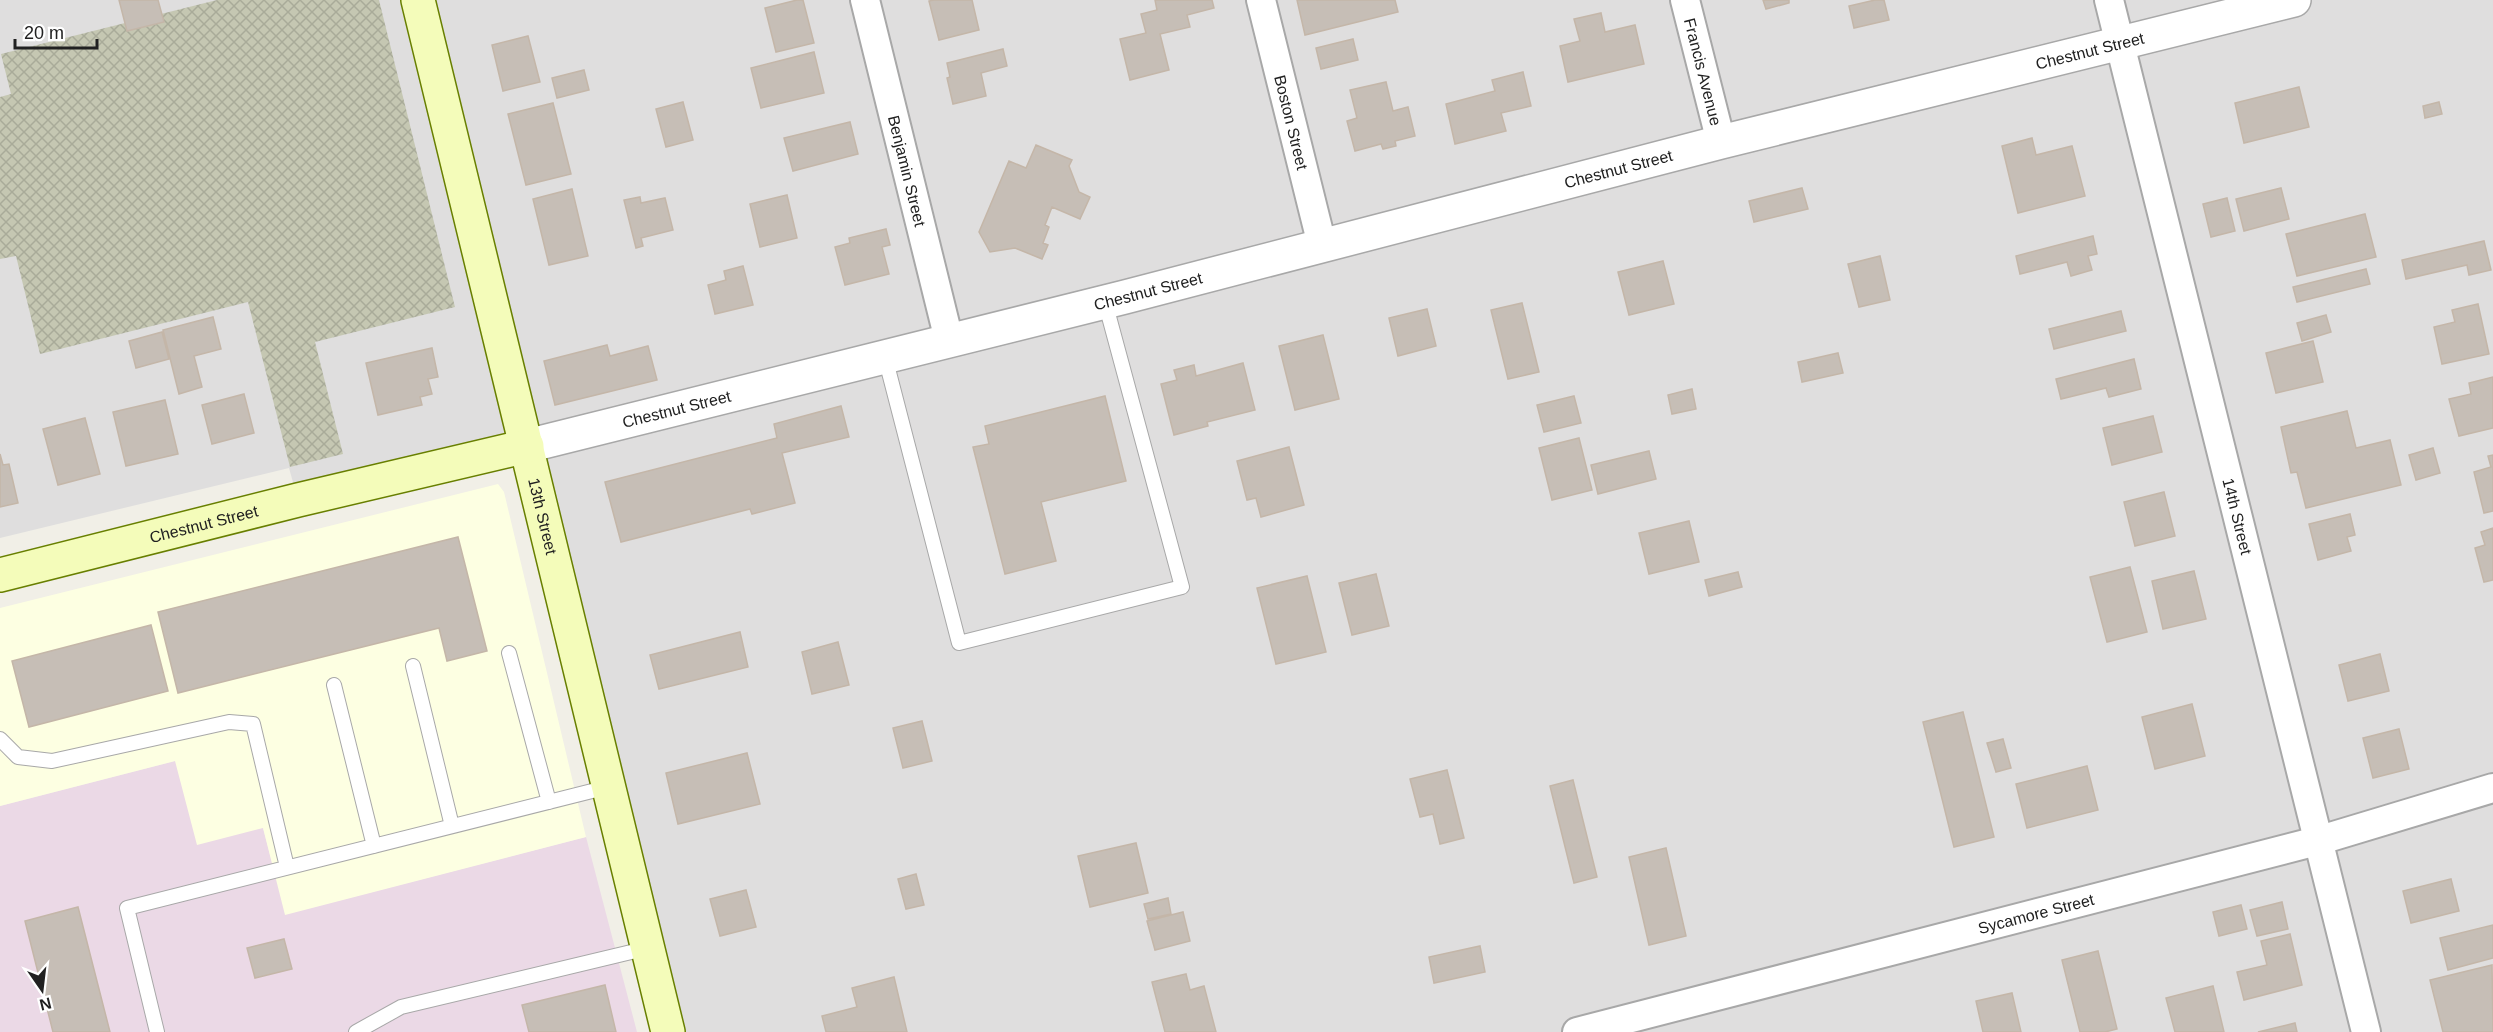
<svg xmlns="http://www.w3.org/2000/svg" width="2493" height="1032" font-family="Arial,sans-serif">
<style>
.residential{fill:#dfdede}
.industrial{fill:#ebd9e6}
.education{fill:#fdffe2}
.construction{fill:url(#construction-cross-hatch)}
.building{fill:#c6beb6;stroke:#c4b6a8;stroke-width:1.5}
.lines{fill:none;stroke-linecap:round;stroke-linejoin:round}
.service-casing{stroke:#a8a8a8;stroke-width:16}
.minor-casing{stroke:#a8a8a8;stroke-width:32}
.tertiary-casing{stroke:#a8a8a8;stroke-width:36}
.secondary-casing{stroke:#687f00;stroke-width:36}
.service{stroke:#fff;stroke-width:14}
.minor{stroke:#fff;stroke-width:28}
.tertiary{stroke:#fff;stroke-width:33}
.secondary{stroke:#f4fcba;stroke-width:33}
.labels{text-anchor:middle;stroke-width:5;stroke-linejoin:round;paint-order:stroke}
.street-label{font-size:16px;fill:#212121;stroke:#fff}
</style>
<defs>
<pattern id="construction-cross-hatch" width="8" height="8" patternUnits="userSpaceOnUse" patternTransform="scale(1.5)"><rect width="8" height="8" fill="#c5c7b2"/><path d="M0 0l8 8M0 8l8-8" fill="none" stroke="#a9ab99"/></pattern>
</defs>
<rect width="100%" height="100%" fill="#f1efe7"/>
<path class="residential" d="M 0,0 L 2493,0 L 2493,1032 L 669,1032 L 527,446 L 298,500 L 289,468 L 0,538 Z"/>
<path class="industrial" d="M 175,761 L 263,828 L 286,914 L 586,837 L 637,1032 L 0,1032 L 0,806 Z"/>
<path class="education" d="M 498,484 L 504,492 L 586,837 L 285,915 L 263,828 L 197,845 L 175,761 L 0,806 L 0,608 Z"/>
<path class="construction" d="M 217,0 L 379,0 L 455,307 L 315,342 L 343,454 L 290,467 L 248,302 L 40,354 L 16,256 L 0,259 L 0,97 L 11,94 L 1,54 Z"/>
<path class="building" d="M 119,0 L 158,0 L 164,22 L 127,31 Z
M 797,0 L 803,0 L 814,43 L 776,52 L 765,8 Z
M 934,0 L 972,0 L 979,30 L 939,40 L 929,1 Z
M 1155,0 L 1212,0 L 1214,8 L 1187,15 L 1190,27 L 1160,34 L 1169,70 L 1130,80 L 1120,39 L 1146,33 L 1141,14 L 1157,10 Z
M 1297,0 L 1395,0 L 1398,12 L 1305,35 Z
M 1763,0 L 1789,0 L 1789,3 L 1766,9 Z
M 1875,0 L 1884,0 L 1889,20 L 1854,28 L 1849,6 Z
M 1601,13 L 1605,32 L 1635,25 L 1644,64 L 1568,82 L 1560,46 L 1580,41 L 1574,19 Z
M 528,36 L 540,82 L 503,91 L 492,45 Z
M 1353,39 L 1358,60 L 1321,69 L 1316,48 Z
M 1003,49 L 1007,66 L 981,73 L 986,96 L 953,104 L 947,78 L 950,77 L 947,63 Z
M 814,52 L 824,93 L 761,108 L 751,68 Z
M 584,70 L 589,90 L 557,98 L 552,78 Z
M 1523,72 L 1531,106 L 1501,113 L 1506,131 L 1455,144 L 1446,104 L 1495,91 L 1492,80 Z
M 1386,82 L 1393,111 L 1408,107 L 1415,136 L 1395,141 L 1396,146 L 1383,149 L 1381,144 L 1355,151 L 1347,121 L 1357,118 L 1350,90 Z
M 2299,87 L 2309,127 L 2244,143 L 2235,103 Z
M 683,102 L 693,140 L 666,147 L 656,109 Z
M 2439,102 L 2442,114 L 2425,118 L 2423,106 Z
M 553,103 L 571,174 L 526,185 L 508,114 Z
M 850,122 L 858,154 L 793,171 L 784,138 Z
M 2032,138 L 2036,155 L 2072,146 L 2085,196 L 2018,213 L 2002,146 Z
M 1036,145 L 1072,160 L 1069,166 L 1079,192 L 1090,197 L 1080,219 L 1052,207 L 1045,225 L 1049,227 L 1043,243 L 1048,245 L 1042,259 L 1015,248 L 990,252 L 979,232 L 1009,161 L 1026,168 Z
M 1802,188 L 1808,209 L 1754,222 L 1749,201 Z
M 2281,188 L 2289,219 L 2244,231 L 2236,199 Z
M 572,189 L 588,256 L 549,265 L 533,199 Z
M 787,195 L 797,238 L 760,247 L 750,204 Z
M 640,197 L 641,203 L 665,198 L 673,230 L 641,238 L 643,246 L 636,248 L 624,200 Z
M 2227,198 L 2235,231 L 2211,237 L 2203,204 Z
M 2365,214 L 2376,257 L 2297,276 L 2286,234 Z
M 886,229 L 890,245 L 882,247 L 889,274 L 845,285 L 835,247 L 850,243 L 849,238 Z
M 2093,236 L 2097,254 L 2088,256 L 2092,270 L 2071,276 L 2067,262 L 2020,274 L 2016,256 Z
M 2484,241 L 2491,270 L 2469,275 L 2467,265 L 2406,279 L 2402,260 Z
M 1880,256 L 1890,300 L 1859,307 L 1848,264 Z
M 1663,261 L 1674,304 L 1629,315 L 1618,272 Z
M 743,266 L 753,305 L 715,314 L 708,285 L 726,280 L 724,271 Z
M 2366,269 L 2370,284 L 2297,302 L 2293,287 Z
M 1522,303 L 1539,372 L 1508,379 L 1491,310 Z
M 2478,304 L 2489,354 L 2442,364 L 2434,327 L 2455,322 L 2452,310 Z
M 1427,309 L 1436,346 L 1398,356 L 1389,318 Z
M 2121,311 L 2126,331 L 2054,349 L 2049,329 Z
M 2326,315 L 2331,332 L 2302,341 L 2297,323 Z
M 213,317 L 221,349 L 194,356 L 202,387 L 179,394 L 163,330 Z
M 162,332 L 169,359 L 136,368 L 129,341 Z
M 1323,335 L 1339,399 L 1295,410 L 1279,346 Z
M 2313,341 L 2323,382 L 2276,393 L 2266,353 Z
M 607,345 L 610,356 L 648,346 L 657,380 L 555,405 L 544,361 Z
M 432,348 L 438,377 L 428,379 L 432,394 L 420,397 L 422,405 L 378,415 L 366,363 Z
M 1838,353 L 1843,373 L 1802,382 L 1798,362 Z
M 2134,359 L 2141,389 L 2109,397 L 2106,388 L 2061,399 L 2056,379 Z
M 1243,363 L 1255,410 L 1207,422 L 1208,426 L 1174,435 L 1161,384 L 1177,380 L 1174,370 L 1194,365 L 1196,376 Z
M 2493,377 L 2493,428 L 2459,436 L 2449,399 L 2471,394 L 2469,383 Z
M 1692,389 L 1696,409 L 1672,414 L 1668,395 Z
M 244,394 L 254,433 L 212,444 L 202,405 Z
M 1105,396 L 1126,481 L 1041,502 L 1056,561 L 1005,574 L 973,447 L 989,444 L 985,426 Z
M 1574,396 L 1581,423 L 1544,432 L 1537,405 Z
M 165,400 L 178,454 L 126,466 L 113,412 Z
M 841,406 L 849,437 L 782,453 L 795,503 L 752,514 L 750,509 L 621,542 L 605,482 L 777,438 L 774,424 Z
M 2347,411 L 2356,448 L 2390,440 L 2401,485 L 2306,508 L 2297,472 L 2291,473 L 2281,427 Z
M 2153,416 L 2162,452 L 2112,465 L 2103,428 Z
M 85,418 L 100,474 L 58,485 L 43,429 Z
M 1579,438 L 1592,490 L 1552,500 L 1539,448 Z
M 1289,447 L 1304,505 L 1261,517 L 1256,498 L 1247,500 L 1237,461 Z
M 2433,448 L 2440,473 L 2416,480 L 2409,455 Z
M 1649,451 L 1656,479 L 1598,494 L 1591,465 Z
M 0,454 L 3,465 L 9,464 L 18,503 L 0,507 Z
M 2493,455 L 2493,511 L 2484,513 L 2474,472 L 2491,467 L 2488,456 Z
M 2164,492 L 2175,536 L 2135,546 L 2124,502 Z
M 2350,514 L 2355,535 L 2347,537 L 2351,551 L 2318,560 L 2309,524 Z
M 1689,521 L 1699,562 L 1649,574 L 1639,533 Z
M 2493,528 L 2493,580 L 2484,582 L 2475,548 L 2485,545 L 2481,532 Z
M 458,537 L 487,651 L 447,661 L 439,628 L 178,693 L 158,612 Z
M 2130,567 L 2147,632 L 2107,642 L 2090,577 Z
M 2194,571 L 2206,619 L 2163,629 L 2152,581 Z
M 1738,572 L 1742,587 L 1709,596 L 1705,580 Z
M 1376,574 L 1389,626 L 1352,635 L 1339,583 Z
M 1307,576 L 1326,652 L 1276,664 L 1257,588 Z
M 151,625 L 168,691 L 29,727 L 12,661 Z
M 740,632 L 748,667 L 659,689 L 650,655 Z
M 838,642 L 849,685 L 812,694 L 802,652 Z
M 2380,654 L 2389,691 L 2348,701 L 2339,665 Z
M 2192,704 L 2205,756 L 2155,769 L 2142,717 Z
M 1963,712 L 1994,837 L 1954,847 L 1923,722 Z
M 922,721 L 932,761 L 903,768 L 893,728 Z
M 2399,729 L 2409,769 L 2373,778 L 2363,738 Z
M 2003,739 L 2011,768 L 1996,772 L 1987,743 Z
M 747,753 L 760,804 L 678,824 L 666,773 Z
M 2087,766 L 2098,810 L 2027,828 L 2016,784 Z
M 1447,770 L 1464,838 L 1440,844 L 1433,814 L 1420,817 L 1410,779 Z
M 1573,780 L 1597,877 L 1574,883 L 1550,786 Z
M 1136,843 L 1148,893 L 1090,907 L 1078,856 Z
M 1666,848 L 1686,936 L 1649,945 L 1629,857 Z
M 916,874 L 924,905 L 906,909 L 898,879 Z
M 2451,879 L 2459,911 L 2411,923 L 2403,891 Z
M 746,890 L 756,927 L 720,936 L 710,899 Z
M 1168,898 L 1171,914 L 1148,919 L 1144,904 Z
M 2282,902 L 2288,929 L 2257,936 L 2250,910 Z
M 2241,905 L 2247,929 L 2219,936 L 2213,912 Z
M 78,907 L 110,1032 L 53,1032 L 25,921 Z
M 1183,912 L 1190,941 L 1155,950 L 1147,921 Z
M 2493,925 L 2493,958 L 2448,970 L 2440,938 Z
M 2290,934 L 2302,985 L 2244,1000 L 2237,972 L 2267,965 L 2261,941 Z
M 284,939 L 292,969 L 255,978 L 247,948 Z
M 1480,946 L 1485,972 L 1434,983 L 1429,957 Z
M 2098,951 L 2117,1029 L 2105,1032 L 2080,1032 L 2062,960 Z
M 2492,965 L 2493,1032 L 2443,1032 L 2430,980 Z
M 1186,974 L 1190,990 L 1204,986 L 1216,1032 L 1165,1032 L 1152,982 Z
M 894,977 L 907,1032 L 826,1032 L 822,1016 L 857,1007 L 852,988 Z
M 605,985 L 616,1032 L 529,1032 L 522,1005 Z
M 2213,986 L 2224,1032 L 2175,1032 L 2166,998 Z
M 2012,993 L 2021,1032 L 1983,1032 L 1976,1001 Z
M 2295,1023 L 2297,1032 L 2258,1032 Z"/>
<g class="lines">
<g class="service-casing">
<path id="service" d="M 885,357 L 959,643 L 1182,587 L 1105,302
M 509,653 L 549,802
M 413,666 L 452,826
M 334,685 L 374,846
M 0,739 L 18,757 L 52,761 L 229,722 L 253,724 L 287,867
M 157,1032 L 127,908 L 608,787
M 356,1032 L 401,1007 L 648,948"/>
</g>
<g class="minor-casing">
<g id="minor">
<path id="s1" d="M 865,0 L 949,340"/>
<path id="s2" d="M 1261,0 L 1322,245"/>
<path id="s3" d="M 1685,0 L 1721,142"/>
<path id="s4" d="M 2109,0 L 2366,1032"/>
<path id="s5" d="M 1577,1032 L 2317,841 L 2493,788"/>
</g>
</g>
<g class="tertiary-casing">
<g id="tertiary">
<path id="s6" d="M 527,446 L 1125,297 L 1721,142 L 2294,0"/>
</g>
</g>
<g class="secondary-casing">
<g id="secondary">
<path id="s7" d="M 418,0 L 668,1032"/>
<path id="s8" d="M 0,575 L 298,500 L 527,446"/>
</g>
</g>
<use href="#service" class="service"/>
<use href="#minor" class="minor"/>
<use href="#tertiary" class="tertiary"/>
<use href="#secondary" class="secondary"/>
</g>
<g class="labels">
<g class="street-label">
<text dy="6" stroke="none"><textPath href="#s6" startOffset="1612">Chestnut Street</textPath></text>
<text dy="6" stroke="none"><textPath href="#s3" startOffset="74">Francis Avenue</textPath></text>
<text dy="6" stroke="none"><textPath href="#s2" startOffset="126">Boston Street</textPath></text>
<text dy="6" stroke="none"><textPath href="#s6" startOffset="1126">Chestnut Street</textPath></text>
<text dy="6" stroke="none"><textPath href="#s1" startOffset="176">Benjamin Street</textPath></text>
<text dy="6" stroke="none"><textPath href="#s6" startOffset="640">Chestnut Street</textPath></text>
<text dy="6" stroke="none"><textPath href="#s6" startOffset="154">Chestnut Street</textPath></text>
<text dy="6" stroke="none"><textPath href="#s7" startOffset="531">13th Street</textPath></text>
<text dy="6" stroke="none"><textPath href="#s4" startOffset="532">14th Street</textPath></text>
<text dy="6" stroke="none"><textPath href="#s8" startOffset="210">Chestnut Street</textPath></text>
<text dy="6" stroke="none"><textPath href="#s5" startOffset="474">Sycamore Street</textPath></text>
</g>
</g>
<g transform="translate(42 990) rotate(166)" stroke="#ffffff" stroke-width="4.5" paint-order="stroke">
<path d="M0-4.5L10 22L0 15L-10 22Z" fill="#212121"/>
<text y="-9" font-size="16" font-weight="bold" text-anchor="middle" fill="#212121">N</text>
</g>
<path d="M15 39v9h82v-9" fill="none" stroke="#212121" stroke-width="3"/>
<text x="24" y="39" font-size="18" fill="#212121" stroke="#ffffff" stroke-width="4.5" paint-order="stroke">20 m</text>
</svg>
